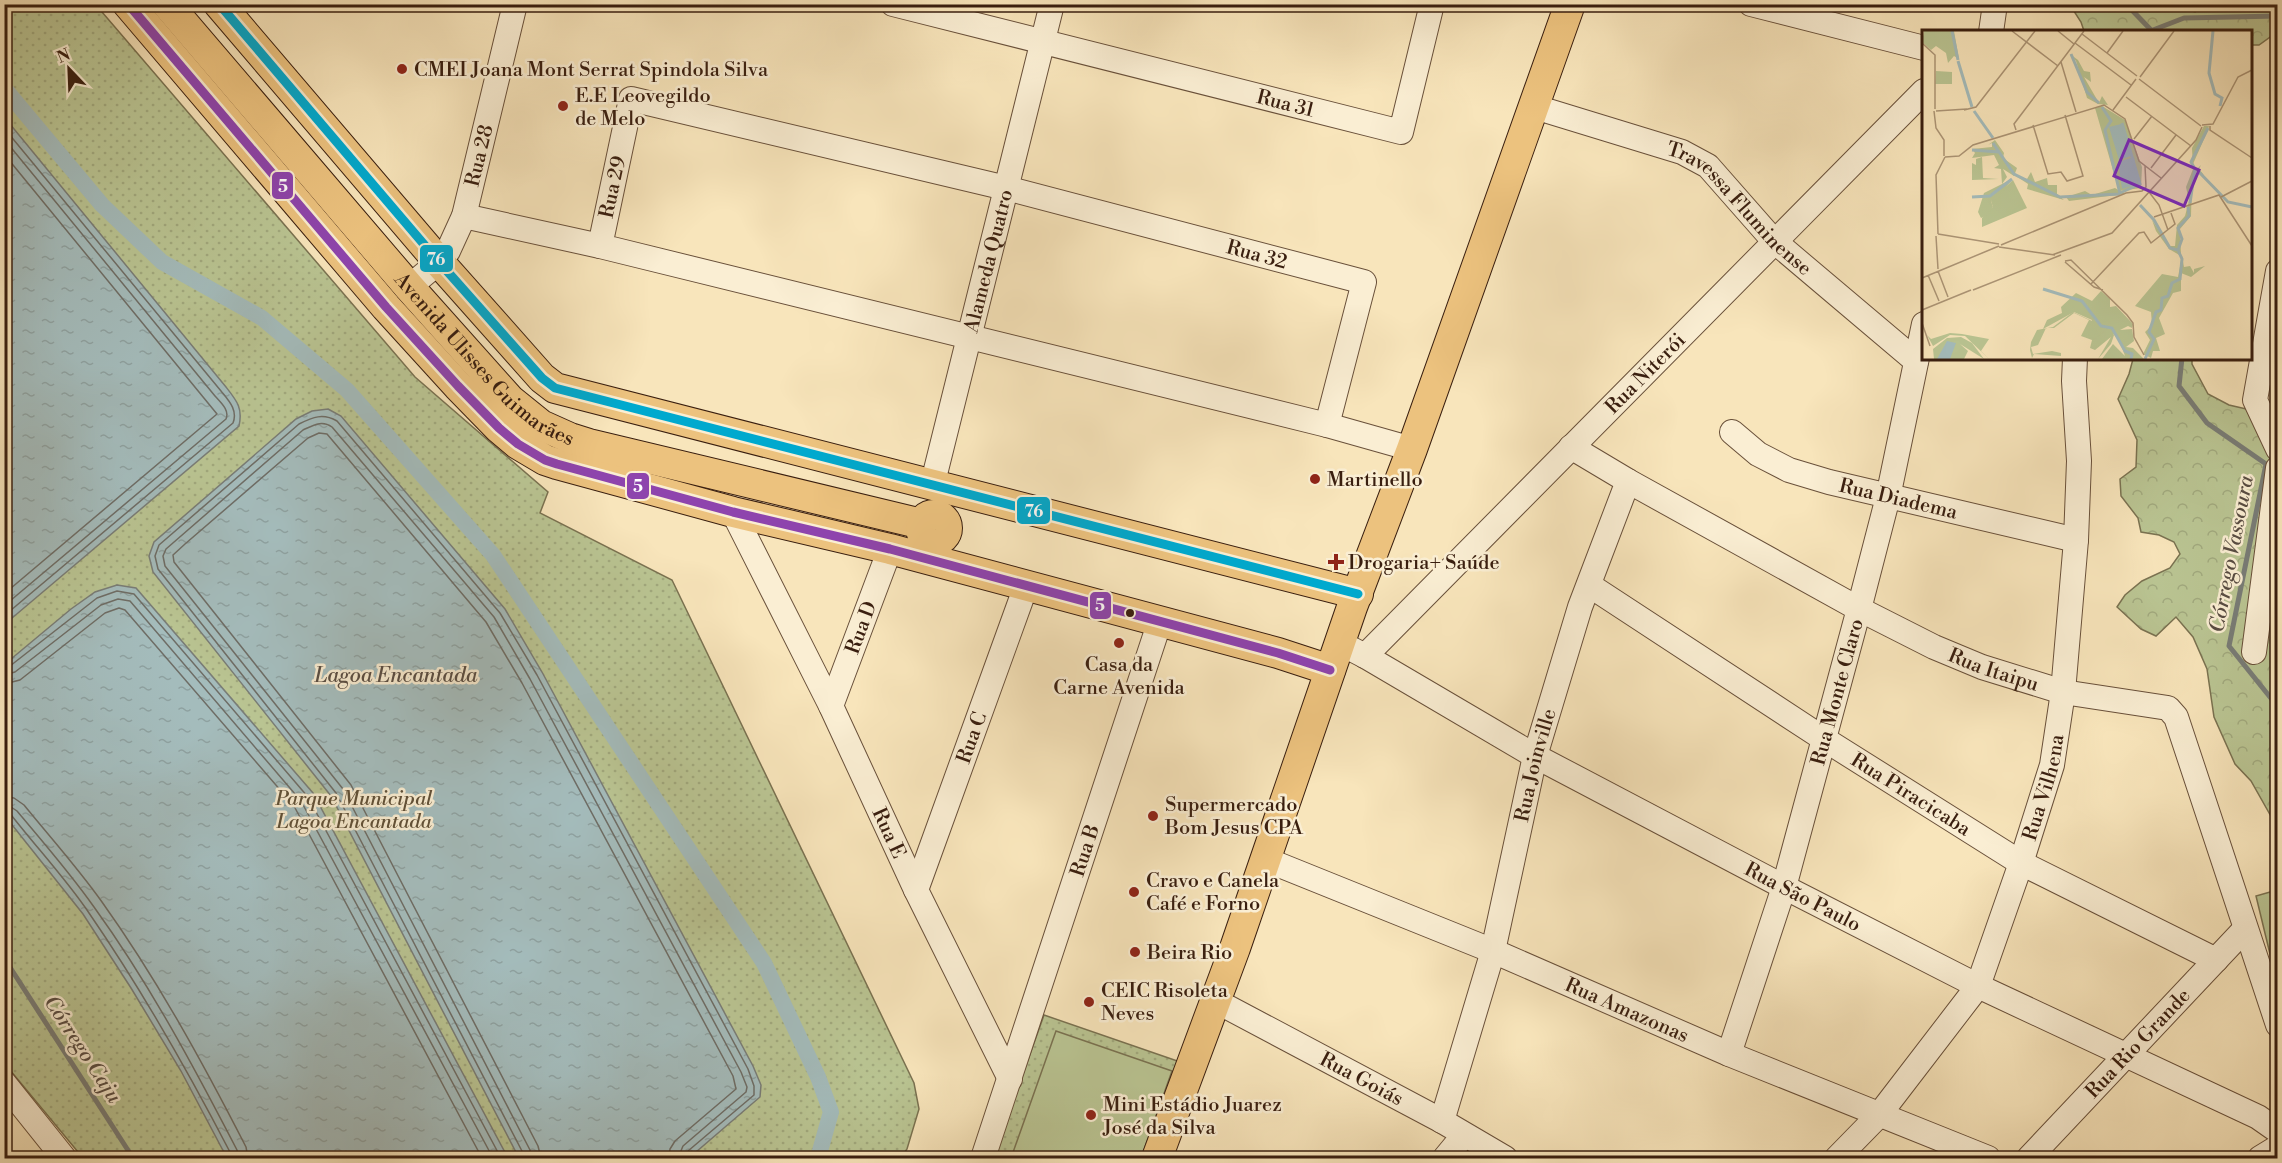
<svg xmlns="http://www.w3.org/2000/svg" width="2282" height="1163" font-family="'Libre Bodoni',serif">
<style>
.green{fill:url(#green-dots);stroke:#7a7251;stroke-width:1.5}
.forest{fill:url(#forest-crowns);stroke:#7a7251;stroke-width:1.5}
.pitch{fill:#bac593;stroke:#7a7251;stroke-width:1.5}
.water{fill:url(#water-ripples);stroke:#797d77;stroke-width:1.5}
.lines{fill:none;stroke-linecap:round;stroke-linejoin:round}
.shore{stroke:#6e6d66;stroke-width:1.5}
.stream{stroke:#797d77;stroke-width:5}
.canal{stroke:#a4bcbc;stroke-width:16}
.minor-casing{stroke:#69503a;stroke-width:26}
.major-casing{stroke:#391e0f;stroke-width:32}
.minor{stroke:#faeed3;stroke-width:24}
.major{stroke:#ecc27e;stroke-width:30}
.bus-1-casing{stroke:#faeed3;stroke-width:14}
.bus-2-casing{stroke:#faeed3;stroke-width:14}
.bus-1{stroke:#8e44ad;stroke-width:9}
.bus-2{stroke:#00a9ce;stroke-width:9}
.poi-dot{fill:#8f2418;stroke:#faeed3;stroke-width:2}
.bus-dot{fill:#391e0f;stroke:#faeed3;stroke-width:2}
.labels{text-anchor:middle;stroke-width:5;stroke-linejoin:round;paint-order:stroke}
.poi-label{font-size:20px;fill:#391e0f;stroke:#faeed3;text-anchor:start}
.street-label{font-size:20px;fill:#391e0f;stroke:#faeed3}
.park-label{font-size:20px;font-style:italic;fill:#605037;stroke:#faeed3}
.water-label{font-size:21px;font-style:italic;fill:#594d43;stroke:#faeed3}
.inset-river{fill:none;stroke:#a4bcbc;stroke-width:3}
.inset-road{fill:none;stroke:#ac9576;stroke-width:1.5}
.view{fill:#7b2cbf;fill-opacity:0.15;stroke:#7b2cbf;stroke-width:3}
.inset-edge{fill:none;stroke:#391e0f;stroke-width:3}
.line-badge{stroke:#faeed3;stroke-width:2}
.badge-label{font-size:16px;text-anchor:middle;font-weight:bold;fill:#fff}
</style>
<defs>
<pattern id="green-dots" width="8" height="8" patternUnits="userSpaceOnUse" patternTransform="scale(1.5)"><rect width="8" height="8" fill="#bac593"/><path d="M2 2h.1M6 6h.1" fill="none" stroke="#a1a97e" stroke-width="1.8" stroke-linecap="round"/></pattern>
<pattern id="forest-crowns" width="20" height="18" patternUnits="userSpaceOnUse" patternTransform="scale(1.5)"><rect width="20" height="18" fill="#bac593"/><path d="M2 6a3 3 0 1 1 6 0M12 15a3 3 0 1 1 6 0" fill="none" stroke="#a1a97e"/></pattern>
<pattern id="water-ripples" width="26" height="14" patternUnits="userSpaceOnUse" patternTransform="scale(1.5)"><rect width="26" height="14" fill="#a4bcbc"/><path d="M2 4q2-2 4 0t4 0M15 11q2-2 4 0t4 0" fill="none" stroke="#8ea1a0"/></pattern>
</defs>
<rect width="100%" height="100%" fill="#f8e5bb"/>
<filter id="stains"><feTurbulence type="fractalNoise" baseFrequency=".00333" numOctaves="4"/><feColorMatrix values="0 0 0 0 .2 0 0 0 0 .09 0 0 0 0 .02 0 0 0 .5 -.17"/></filter>
<radialGradient id="worn" r=".72"><stop offset=".6" stop-color="#630" stop-opacity="0"/><stop offset="1" stop-color="#630" stop-opacity=".3"/></radialGradient>
<path class="green" d="M 4,5 L 96,5 L 415,377 L 548,492 L 540,513 L 672,580 L 914,1083 L 919,1109 L 907,1149 L 901,1158 L 83,1158 L 5,1064 Z
M 1044,1015 L 1186,1064 L 1153,1158 L 993,1158 Z"/>
<path class="forest" d="M 2070,5 L 2173,5 L 2195,12 L 2206,5 L 2277,5 L 2277,32 L 2259,45 L 2251,45 L 2250,32 L 2084,31 L 2081,22 Z
M 2133,359 L 2192,359 L 2192,364 L 2208,394 L 2229,405 L 2277,416 L 2277,827 L 2251,781 L 2235,764 L 2214,717 L 2207,669 L 2193,637 L 2176,617 L 2156,636 L 2141,629 L 2117,607 L 2125,595 L 2142,581 L 2170,568 L 2180,554 L 2174,542 L 2159,535 L 2141,532 L 2138,518 L 2121,496 L 2120,479 L 2136,467 L 2137,440 L 2118,399 L 2129,374 Z"/>
<path class="pitch" d="M 2277,890 L 2278,890 L 2277,983 L 2256,896 Z
M 1056,1031 L 1172,1071 L 1141,1158 L 1011,1158 Z"/>
<path class="water" d="M 5,118 L 226,387 C 237,401 243,408 239,426 L 5,624 Z
M 328,409 L 341,416 L 505,609 L 542,672 L 753,1066 L 761,1085 L 760,1097 L 689,1158 L 519,1158 L 331,796 L 153,572 L 149,556 L 154,542 L 296,419 L 312,411 Z
M 117,585 L 136,588 L 313,793 L 508,1158 L 227,1158 L 181,1071 L 131,988 L 83,914 L 5,816 L 5,664 L 71,609 L 95,592 Z"/>
<g class="lines">
<path class="shore" d="M 4,128 L 221,391 C 229,401 238,410 233,423 L 4,616
M 4,139 L 215,396 C 220,402 230,410 226,419 L 4,606
M 4,154 L 217,414 L 4,594
M 4,668 L 10,666 L 97,598 L 117,591 L 134,594 L 308,797 L 501,1158
M 4,675 L 15,672 L 101,605 L 118,599 L 130,601 L 301,801 L 493,1158
M 4,684 L 20,680 L 105,613 L 119,608 L 125,610 L 294,806 L 482,1158
M 4,797 L 14,798 L 24,805 C 50,837 78,868 102,902 C 157,979 203,1063 246,1147 L 248,1158
M 4,806 L 11,807 L 17,811 C 43,842 71,874 94,907 C 149,983 194,1067 237,1150 L 239,1158
M 4,813 L 12,816 C 37,848 66,879 89,913 C 142,990 188,1071 231,1154 L 232,1158
M 524,1158 L 523,1153 L 336,793 L 158,569 L 155,556 L 159,545 L 299,424 C 313,417 323,413 337,421 L 500,613 L 537,675 L 748,1069 L 754,1086 L 754,1095 L 688,1151 L 686,1158
M 531,1158 L 530,1150 L 343,789 L 165,566 L 163,556 L 166,549 L 303,430 C 314,425 322,420 332,427 L 494,617 L 530,679 L 741,1072 L 747,1087 L 746,1092 L 683,1146 L 678,1158
M 541,1158 L 538,1146 L 351,785 L 174,562 L 173,555 L 185,544 L 308,438 L 319,433 L 327,434 L 486,622 L 522,683 L 733,1076 L 736,1089 L 675,1141 L 670,1149 L 669,1158"/>
<path class="stream" d="M 2126,4 L 2153,32
M 2153,30 L 2184,18 L 2278,16
M 2182,358 L 2179,386 L 2207,423 L 2266,464 L 2229,646 L 2278,707
M 4,958 L 133,1158"/>
<path class="canal" d="M 4,88 L 102,205 L 162,262 L 262,318 L 347,390 L 493,555 L 764,963 L 818,1077 L 831,1112 L 818,1158"/>
<g class="minor-casing">
<g id="minor">
<path id="s1" d="M 893,4 L 1401,132 L 1432,4"/>
<path d="M 1751,4 L 1924,48"/>
<path d="M 1991,32 L 1995,4"/>
<path d="M 631,99 L 1006,188 L 1364,282 L 1327,425 L 600,246 Z"/>
<path id="s2" d="M 1535,107 L 1682,152 L 1708,166 L 1774,241 L 1916,361"/>
<path d="M 464,216 L 600,246"/>
<path d="M 2278,271 L 2255,400 L 2278,449"/>
<path id="s3" d="M 409,287 L 439,262 L 448,251 L 464,216 L 515,4"/>
<path d="M 1327,425 L 1412,449"/>
<path id="s4" d="M 1732,432 L 1758,454 L 1789,470 L 1829,482 L 2076,540"/>
<path id="s5" d="M 1628,481 L 1859,609 L 1934,647 L 1982,667 L 2063,692 L 2168,708 L 2176,717 L 2278,1025"/>
<path id="s6" d="M 932,486 L 1052,4"/>
<path id="s7" d="M 733,512 L 831,706 L 916,890 L 1010,1079"/>
<path id="s8" d="M 1589,585 L 1824,739 L 2021,863 L 2216,960"/>
<path id="s9" d="M 1340,643 L 1365,656 L 1535,756 L 1784,887 L 1978,986 L 2258,1117 L 2278,1131"/>
<path d="M 2254,652 L 2278,468"/>
<path id="s10" d="M 1365,656 L 1924,91"/>
<path id="s11" d="M 831,706 L 890,549"/>
<path id="s12" d="M 1267,860 L 1493,951 L 1729,1054 L 1988,1158"/>
<path id="s13" d="M 916,890 L 1026,586"/>
<path id="s14" d="M 1216,1001 L 1442,1121 L 1505,1158"/>
<path id="s15" d="M 1729,1054 L 1784,887 L 1859,609 L 1888,497 L 1924,324"/>
<path d="M 4,1083 L 64,1158"/>
<path id="s16" d="M 1442,1121 L 1493,951 L 1535,756 L 1580,607 L 1628,481 L 1571,447"/>
<path id="s17" d="M 983,1158 L 1160,621"/>
<path d="M 1445,1158 L 1464,1135"/>
<path id="s18" d="M 1837,1158 L 1879,1115 L 1978,986 L 2021,863 L 2052,765 L 2063,692 L 2076,540 L 2079,461 L 2074,381 L 2075,358"/>
<path id="s19" d="M 2029,1158 L 2245,929"/>
<path d="M 2260,1158 L 2278,1147"/>
</g>
</g>
<g class="major-casing">
<g id="major">
<path d="M 128,4 L 386,307 L 458,386 L 499,428 L 518,444 L 545,460 L 557,464 L 733,512 L 890,549 L 1278,653 L 1330,670"/>
<path id="s20" d="M 167,4 L 409,287 L 510,400 L 541,425 L 570,438 L 589,444 L 922,524"/>
<path d="M 219,4 L 439,262 L 542,378 L 555,388 L 1358,594"/>
<circle cx="934" cy="528" r="13"/>
<path d="M 1157,1158 L 1235,948 L 1352,607 L 1412,449 L 1570,4"/>
</g>
</g>
<use href="#minor" class="minor"/>
<use href="#major" class="major"/>
<g class="bus-1-casing">
<path id="bus-1" d="M 128,4 L 386,307 L 458,386 L 499,428 L 518,444 L 545,460 L 557,464 L 733,512 L 890,549 L 1278,653 L 1330,670"/>
</g>
<g class="bus-2-casing">
<path id="bus-2" d="M 219,4 L 439,262 L 542,378 L 555,388 L 1358,594"/>
</g>
<use href="#bus-1" class="bus-1"/>
<use href="#bus-2" class="bus-2"/>
</g>
<g class="poi-dot">
<circle cx="402" cy="69" r="6"/>
<circle cx="563" cy="106" r="6"/>
<circle cx="1315" cy="479" r="6"/>
<path d="M1333 553h6v6h6v6h-6v6h-6v-6h-6v-6h6z"/>
<circle cx="1119" cy="643" r="6"/>
<circle cx="1153" cy="816" r="6"/>
<circle cx="1134" cy="892" r="6"/>
<circle cx="1135" cy="952" r="6"/>
<circle cx="1089" cy="1002" r="6"/>
<circle cx="1091" cy="1115" r="6"/>
</g>
<circle class="bus-dot" cx="1130" cy="613" r="5"/>
<g class="labels">
<g class="poi-label">
<text x="414" y="76">CMEI Joana Mont Serrat Spindola Silva</text>
<text x="575" y="102">E.E Leovegildo<tspan x="575" dy="23">de Melo</tspan></text>
<text x="1327" y="486">Martinello</text>
<text x="1348" y="569">Drogaria+ Saúde</text>
<text x="1119" y="671" text-anchor="middle">Casa da<tspan x="1119" dy="23">Carne Avenida</tspan></text>
<text x="1165" y="811">Supermercado<tspan x="1165" dy="23">Bom Jesus CPA</tspan></text>
<text x="1146" y="887">Cravo e Canela<tspan x="1146" dy="23">Café e Forno</tspan></text>
<text x="1147" y="959">Beira Rio</text>
<text x="1101" y="997">CEIC Risoleta<tspan x="1101" dy="23">Neves</tspan></text>
<text x="1103" y="1111">Mini Estádio Juarez<tspan x="1103" dy="23">José da Silva</tspan></text>
</g>
<g class="street-label">
<text dy="7" stroke="none"><textPath href="#s1" startOffset="405">Rua 31</textPath></text>
<text dy="7" stroke="none"><textPath href="#s3" startOffset="154">Rua 28</textPath></text>
<text transform="translate(612 187) rotate(-78)" y="7">Rua 29</text>
<text dy="7" stroke="none"><textPath href="#s2" startOffset="234">Travessa Fluminense</textPath></text>
<text transform="translate(1257 254) rotate(15)" y="7">Rua 32</text>
<text dy="7" stroke="none"><textPath href="#s6" startOffset="232">Alameda Quatro</textPath></text>
<text dy="7" stroke="none"><textPath href="#s20" startOffset="478">Avenida Ulisses Guimarães</textPath></text>
<text dy="7" stroke="none"><textPath href="#s10" startOffset="398">Rua Niterói</textPath></text>
<text dy="7" stroke="none"><textPath href="#s4" startOffset="182">Rua Diadema</textPath></text>
<text dy="7" stroke="none"><textPath href="#s11" startOffset="84">Rua D</textPath></text>
<text dy="7" stroke="none"><textPath href="#s5" startOffset="412">Rua Itaipu</textPath></text>
<text dy="7" stroke="none"><textPath href="#s15" startOffset="378">Rua Monte Claro</textPath></text>
<text dy="7" stroke="none"><textPath href="#s13" startOffset="162">Rua C</textPath></text>
<text dy="7" stroke="none"><textPath href="#s16" startOffset="368">Rua Joinville</textPath></text>
<text dy="7" stroke="none"><textPath href="#s18" startOffset="432">Rua Vilhena</textPath></text>
<text dy="7" stroke="none"><textPath href="#s8" startOffset="384">Rua Piracicaba</textPath></text>
<text dy="7" stroke="none"><textPath href="#s7" startOffset="357">Rua E</textPath></text>
<text dy="7" stroke="none"><textPath href="#s17" startOffset="324">Rua B</textPath></text>
<text dy="7" stroke="none"><textPath href="#s9" startOffset="528">Rua São Paulo</textPath></text>
<text dy="7" stroke="none"><textPath href="#s12" startOffset="390">Rua Amazonas</textPath></text>
<text dy="7" stroke="none"><textPath href="#s19" startOffset="158">Rua Rio Grande</textPath></text>
<text dy="7" stroke="none"><textPath href="#s14" startOffset="165">Rua Goiás</textPath></text>
</g>
<g class="park-label">
<text x="354" y="805">Parque Municipal<tspan x="354" dy="23">Lagoa Encantada</tspan></text>
</g>
<g class="water-label">
<text transform="translate(2231 554) rotate(-79)" y="7">Córrego Vassoura</text>
<text x="396" y="682">Lagoa Encantada</text>
<text transform="translate(83 1049) rotate(57)" y="7">Córrego Caju</text>
</g>
</g>
<g transform="translate(1922 30)">
<rect width="330" height="330" fill="#f8e5bb"/>
<path d="M 180,76 L 203,90 L 220,137 L 219,158 L 197,161 L 173,78 ZM 91,150 L 105,178 L 60,197 L 60,188 L 71,177 L 69,171 ZM 151,282 L 187,299 L 192,305 L 189,314 L 176,329 L 189,307 L 173,320 L 168,318 L 170,310 L 159,306 L 167,290 L 152,283 L 132,298 L 124,298 L 116,315 L 109,317 L 111,324 L 130,321 L 139,323 L 139,326 L 112,324 L 110,328 L 108,320 L 109,312 L 115,300 L 131,297 ZM 28,303 L 40,304 L 67,309 L 59,321 L 67,329 L 43,306 L 28,305 L 11,316 L 5,305 L 9,309 ZM 39,307 L 50,313 L 62,329 L 38,314 L 46,321 L 42,329 L 12,329 L 11,319 L 25,308 Z" fill="#bac593"/>
<path d="M 2,1 L 32,1 L 37,29 L 32,26 L 26,33 L 24,23 L 14,16 L 9,20 L 0,12 ZM 148,24 L 156,30 L 162,41 L 168,42 L 169,52 L 162,47 L 177,73 L 180,66 L 186,75 L 176,74 L 165,68 L 154,31 ZM 282,96 L 287,96 L 286,100 L 271,134 L 275,139 L 279,135 L 277,139 L 282,145 L 274,141 L 270,150 L 269,186 L 258,199 L 259,226 L 247,219 L 234,201 L 230,190 L 247,216 L 253,216 L 255,195 L 263,186 L 267,171 L 264,157 L 271,139 L 270,118 ZM 73,110 L 82,123 L 81,128 L 95,138 L 92,146 L 81,139 L 85,147 L 80,154 L 79,139 L 72,138 L 77,135 L 72,125 L 50,128 L 53,123 L 50,119 L 70,117 L 70,113 L 66,115 ZM 60,127 L 61,148 L 77,149 L 50,150 L 50,133 L 54,135 L 54,129 ZM 109,142 L 113,152 L 125,148 L 126,155 L 135,155 L 135,164 L 142,170 L 105,159 L 106,154 L 94,146 L 105,149 ZM 90,149 L 76,169 L 69,171 L 71,177 L 66,185 L 59,188 L 56,182 L 62,163 ZM 193,158 L 203,164 L 147,171 L 144,167 L 163,161 L 170,165 ZM 260,226 L 262,237 L 268,236 L 272,243 L 272,239 L 283,236 L 269,247 L 259,243 L 259,261 L 251,263 L 237,288 L 243,304 L 234,308 L 238,321 L 231,321 L 229,328 L 221,324 L 228,310 L 223,302 L 230,295 L 229,282 L 213,276 L 240,244 L 256,247 ZM 179,261 L 188,269 L 188,277 L 194,276 L 211,294 L 210,298 L 206,296 L 198,300 L 210,299 L 212,311 L 204,317 L 211,318 L 222,329 L 180,329 L 191,314 L 203,326 L 197,309 L 191,304 L 171,319 L 171,310 L 183,301 L 166,306 L 170,290 L 152,282 L 121,299 L 125,290 L 140,283 L 139,277 L 154,263 L 170,271 Z" fill="#bac593"/>
<path d="M 14,41 L 30,42 L 30,54 L 13,54 Z" fill="#bac593"/>
<path d="M 199,94 L 209,126 L 197,130 L 187,97 ZM 212,127 L 216,154 L 200,159 L 196,132 ZM 25,311 L 34,313 L 28,329 L 15,329 Z" fill="#a4bcbc"/>
<path class="inset-river" d="M 30,1 L 36,30M 291,1 L 287,43 L 293,64 L 300,68 L 298,76M 149,24 L 165,62 L 177,73M 36,31 L 50,77M 180,77 L 189,91 L 183,100 L 198,164M 52,81 L 71,108M 71,113 L 92,144 L 138,167 L 198,164M 50,120 L 77,122M 275,140 L 306,172 L 330,177M 198,163 L 218,154 L 200,93M 50,167 L 68,166 L 90,149M 268,173 L 273,139 L 269,132 L 286,98M 218,175 L 232,190 L 248,218 L 256,220 L 260,209 L 256,198 L 267,186 L 266,177M 121,259 L 160,271 L 179,296 L 190,298 L 203,321 L 210,324 L 209,329M 223,329 L 232,309 L 227,302 L 234,282 L 239,280 L 240,268 L 246,266 L 250,253 L 258,249 L 260,229 L 256,220"/>
<path class="inset-road" d="M 90,1 L 136,36M 136,1 L 152,14M 160,4 L 215,46M 0,13 L 13,25 L 13,79M 153,13 L 209,55M 185,23 L 201,1M 139,32 L 154,82M 218,47 L 252,1M 217,49 L 279,96M 204,67 L 269,116M 42,80 L 54,77 L 113,1M 191,80 L 214,49M 12,81 L 14,98 L 22,110 L 22,126M 14,81 L 45,79M 111,95 L 126,144 L 139,142 L 145,151 L 161,146 L 143,85M 280,95 L 291,94 L 316,47 L 330,40M 288,96 L 288,100 L 330,128M 94,100 L 92,94 L 162,1M 212,109 L 230,86M 23,127 L 37,126 L 51,115 L 182,75 L 203,89 L 217,131 L 239,148M 229,138 L 254,105M 227,162 L 237,175 L 246,200M 299,167 L 330,151M 232,187 L 297,165 L 330,216M 16,204 L 14,145 L 23,127M 16,204 L 77,214M 14,206 L 16,239M 79,215 L 204,163 L 220,161 L 224,157 L 223,136M 77,217 L 133,225M 130,225 L 190,203 L 274,110 L 280,97M 143,231 L 149,230 L 205,285 L 211,293 L 212,307 L 222,325M 143,232 L 172,257 L 181,260M 16,241 L 26,267M 17,241 L 77,216M 6,245 L 17,271M 0,248 L 17,241M 169,254 L 217,203 L 222,202 L 229,213 L 253,194 L 249,183M 51,260 L 139,225M 0,280 L 49,260M 0,293 L 8,316"/>
<path class="view" d="M 207,110 L 277,140 L 262,176 L 192,146 Z"/>
<rect width="330" height="330" class="inset-edge"/>
</g>
<g class="line-badge">
<rect x="271" y="171" width="23" height="29" rx="6" fill="#8e44ad"/>
<rect x="419" y="244" width="35" height="29" rx="6" fill="#00a9ce"/>
<rect x="626" y="472" width="24" height="28" rx="6" fill="#8e44ad"/>
<rect x="1016" y="496" width="35" height="29" rx="6" fill="#00a9ce"/>
<rect x="1089" y="591" width="23" height="29" rx="6" fill="#8e44ad"/>
</g>
<g class="badge-label">
<text x="283" y="192">5</text>
<text x="436" y="265">76</text>
<text x="638" y="492">5</text>
<text x="1034" y="517">76</text>
<text x="1100" y="611">5</text>
</g>
<rect width="2282" height="1163" fill="none" stroke="#f8e5bb" stroke-width="24"/>
<rect x="6" y="6" width="2270" height="1151" fill="none" stroke="#391e0f" stroke-width="3"/>
<rect x="12" y="12" width="2258" height="1139" fill="none" stroke="#391e0f" stroke-width="1.5"/>
<g transform="translate(69 69) rotate(337)" stroke="#faeed3" stroke-width="4.5" paint-order="stroke">
<path d="M0-4.5L10 22L0 15L-10 22Z" fill="#391e0f"/>
<text y="-9" font-size="16" font-weight="bold" text-anchor="middle" fill="#391e0f">N</text>
</g>
<rect width="100%" height="100%" filter="url(#stains)"/>
<rect width="100%" height="100%" fill="url(#worn)"/>
</svg>
